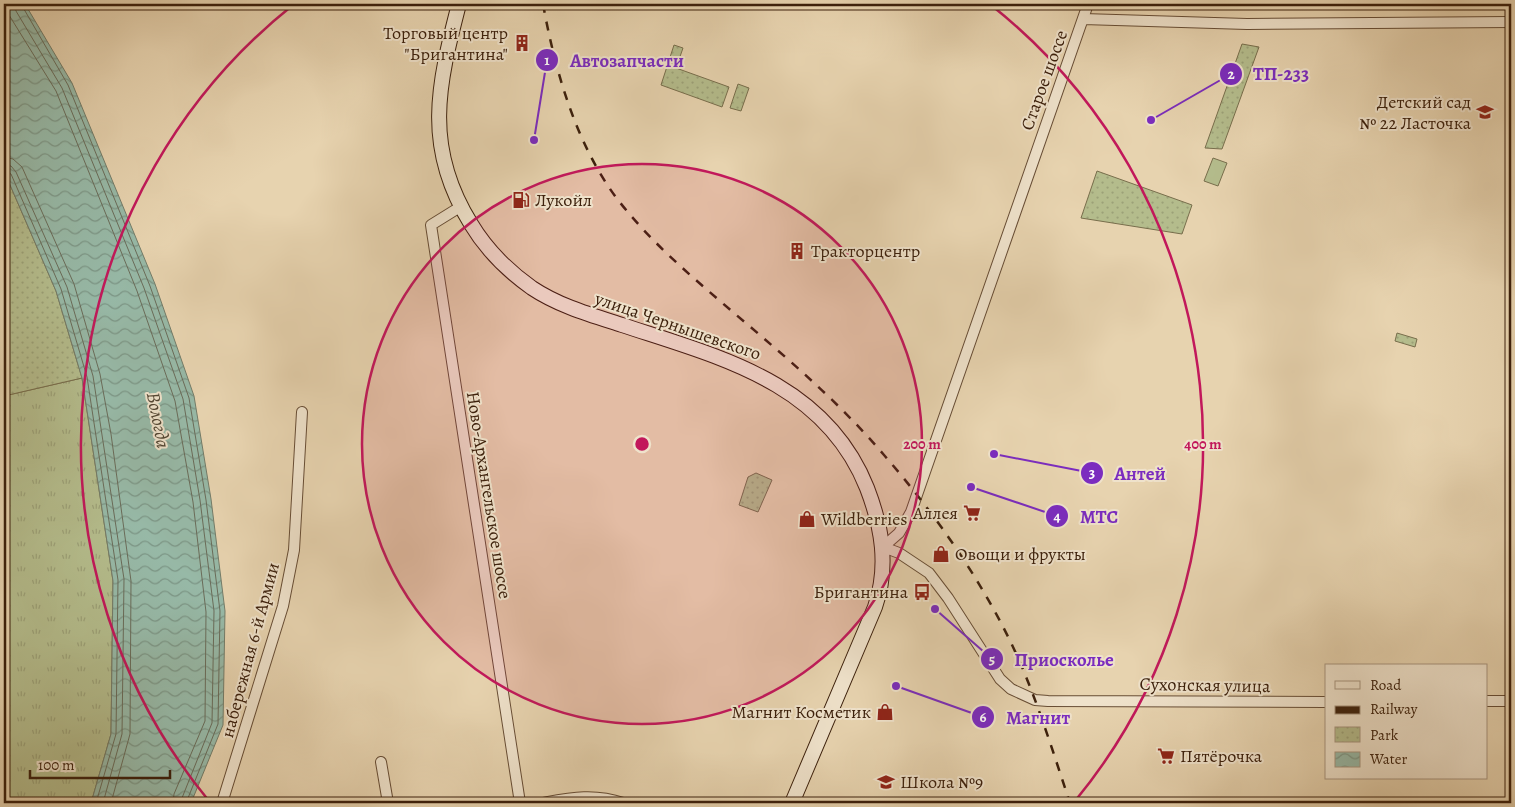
<svg xmlns="http://www.w3.org/2000/svg" width="1515" height="807" font-family="Alegreya,serif">
<style>
.grass{fill:url(#grass-tufts);stroke:#786e4c}
.park{fill:url(#park-dots);stroke:#786e4c}
.garden{fill:#b4bc8c;stroke:#786e4c}
.water{fill:url(#water-waves);stroke:#737c69}
.lines{fill:none;stroke-linecap:round;stroke-linejoin:round}
.shore{stroke:#6a6c5a;stroke-width:1}
.street-casing{stroke:#674d35;stroke-width:12}
.secondary-casing{stroke:#3c200c;stroke-width:16}
.street{stroke:#efe2cb;stroke-width:10}
.secondary{stroke:#efe2cb;stroke-width:14}
.rail{stroke:#3c200c;stroke-width:2.5;stroke-dasharray:9 9;stroke-linecap:butt}
.ring{fill:none;stroke:#c2185b;stroke-width:2.5}
.labels{text-anchor:middle;stroke-width:4;stroke-linejoin:round;paint-order:stroke}
.poi-label{font-size:18px;fill:#3c200c;stroke:#efe2cb;text-anchor:start}
.street-label{font-size:18px;fill:#3c200c;stroke:#efe2cb}
.water-label{font-size:19px;font-style:italic;fill:#534633;stroke:#efe2cb}
.centre{fill:#c2185b;stroke:#efe2cb;stroke-width:2.5}
.ring-label{font-size:15px;text-anchor:middle;font-weight:bold;fill:#c2185b;stroke:#efe2cb;stroke-width:4;stroke-linejoin:round;paint-order:stroke}
.leader{fill:none;stroke:#7b2cbf;stroke-width:2}
.callout-dot{fill:#7b2cbf;stroke:#efe2cb;stroke-width:2}
.mark-label{font-size:15px;text-anchor:middle;font-weight:bold;fill:#fff}
.callout-label{font-size:19px;text-anchor:middle;font-weight:bold;fill:#7b2cbf;stroke:#efe2cb;stroke-width:4;stroke-linejoin:round;paint-order:stroke}
</style>
<defs>
<pattern id="grass-tufts" width="24" height="20" patternUnits="userSpaceOnUse" patternTransform="scale(1.25)"><rect width="24" height="20" fill="#b4bc8c"/><path d="M3 7l-1-3M5 7V3M7 7l1-3M15 17l-1-3M17 17v-4M19 17l1-3" fill="none" stroke="#9ca178"/></pattern>
<pattern id="park-dots" width="8" height="8" patternUnits="userSpaceOnUse" patternTransform="scale(1.25)"><rect width="8" height="8" fill="#b4bc8c"/><path d="M2 2h.1M6 6h.1" fill="none" stroke="#9ca178" stroke-width="1.8" stroke-linecap="round"/></pattern>
<pattern id="water-waves" width="16" height="10" patternUnits="userSpaceOnUse" patternTransform="scale(1.25)"><rect width="16" height="10" fill="#97b9a7"/><path d="M0 5q4-4 8 0t8 0" fill="none" stroke="#7c9686"/></pattern>
</defs>
<rect width="100%" height="100%" fill="#e7d3af"/>
<filter id="stains"><feTurbulence type="fractalNoise" baseFrequency=".004" numOctaves="4"/><feColorMatrix values="0 0 0 0 .2 0 0 0 0 .09 0 0 0 0 .02 0 0 0 .5 -.17"/></filter>
<radialGradient id="worn" r=".72"><stop offset=".6" stop-color="#630" stop-opacity="0"/><stop offset="1" stop-color="#630" stop-opacity=".3"/></radialGradient>
<path class="grass" d="M 82,378 L 113,581 L 111,734 L 91,803 L 4,803 L 4,396 Z"/>
<path class="park" d="M 1242,44 L 1259,47 L 1222,149 L 1205,148 Z
M 674,45 L 683,48 L 676,68 L 729,87 L 722,107 L 661,85 Z
M 738,84 L 749,88 L 741,111 L 730,108 Z
M 4,171 L 56,291 L 82,378 L 4,396 Z
M 1097,171 L 1192,205 L 1182,234 L 1081,218 Z
M 1397,333 L 1417,339 L 1415,347 L 1395,341 Z
M 756,473 L 772,480 L 758,512 L 739,505 L 748,477 Z"/>
<path class="garden" d="M 1213,158 L 1227,163 L 1218,186 L 1204,181 Z"/>
<path class="water" d="M 4,4 L 25,4 L 72,83 L 155,284 L 194,396 L 211,499 L 225,611 L 223,725 L 191,803 L 91,803 L 111,734 L 113,581 L 82,378 L 56,291 L 4,171 Z"/>
<g class="lines">
<path class="shore" d="M 7,4 L 9,15 L 56,91 L 137,291 L 175,401 L 193,502 L 206,612 L 205,721 L 174,794 L 173,803
M 14,4 L 16,11 L 62,88 L 144,288 L 183,399 L 200,500 L 214,611 L 212,723 L 180,803
M 21,4 L 68,85 L 150,286 L 189,398 L 206,500 L 220,611 L 218,724 L 186,803
M 4,157 L 13,159 L 22,167 L 74,284 L 100,374 L 111,434 L 131,581 L 130,734 L 111,803
M 4,165 L 11,166 L 16,172 L 67,287 L 93,376 L 124,579 L 122,734 L 103,803
M 4,171 L 11,174 L 61,289 L 87,377 L 118,580 L 116,734 L 96,803"/>
<g class="street-casing">
<path id="street" d="M 1083,19 L 1247,24 L 1511,22
M 460,207 L 431,225 L 520,803
M 883,547 L 899,533 L 911,512 L 1088,4
M 883,547 L 899,553 L 929,573 L 948,598 L 1000,679 L 1011,689 L 1035,700 L 1048,701 L 1326,702
M 1486,701 L 1511,701
M 381,762 L 388,803
M 222,803 L 283,606 L 294,550 L 302,412
M 542,803 C 570,798 594,793 623,803"/>
</g>
<g class="secondary-casing">
<path id="secondary" d="M 459,4 C 438,85 423,147 471,224 C 486,249 508,271 532,288 C 559,306 591,315 622,325 C 719,357 825,382 867,488 C 882,527 889,566 875,607 L 792,803"/>
</g>
<use href="#street" class="street"/>
<use href="#secondary" class="secondary"/>
<path class="rail" d="M 543,4 C 555,70 575,141 615,196 C 649,241 691,276 734,313 C 787,358 839,402 884,455 C 937,516 986,586 1019,660 C 1039,706 1054,755 1070,803"/>
</g>
<circle cx="642" cy="444" r="280" fill="#c2185b" fill-opacity=".12"/>
<g class="ring">
<circle cx="642" cy="444" r="280"/>
<path d="M209 801A561 561 0 0 1 293 5M991 5A561 561 0 0 1 1075 801"/>
</g>
<defs>
<g id="building-bare" transform="scale(1.35)"><path d="M-4-6H4V6H1V3H-1V6H-4ZM-2.5-4.3h1.7v1.8h-1.7ZM.8-4.3h1.7v1.8H.8ZM-2.5-1h1.7V.8h-1.7ZM.8-1h1.7V.8H.8Z" fill="#8f2418" stroke="#efe2cb" stroke-width="2.5" paint-order="stroke"/></g>
<g id="school-bare" transform="scale(1.35)"><path d="M0-5L7-2L0 1L-7-2ZM-4 1L0 2.5L4 1V4Q0 6-4 4Z" fill="#8f2418" stroke="#efe2cb" stroke-width="2.5" paint-order="stroke"/></g>
<g id="fuel-bare" transform="scale(1.35)"><path d="M-5.5-6h7V0h2V4h1.3V-2.5L3-4.5l.8-.8L6-3V5H2.5V1h-1V6h-7ZM-4.2-4.7v3.2H.2V-4.7Z" fill="#8f2418" stroke="#efe2cb" stroke-width="2.5" paint-order="stroke"/></g>
<g id="supermarket-bare" transform="scale(1.35)"><path d="M-6-5.5h2.5l.6 2H6L4.5 2H-2.5L-4.4-4H-6ZM-1.5 3.2a1.3 1.3 0 1 0 .1 0ZM3 3.2a1.3 1.3 0 1 0 .1 0Z" fill="#8f2418" stroke="#efe2cb" stroke-width="2.5" paint-order="stroke"/></g>
<g id="shop-bare" transform="scale(1.35)"><path d="M-5-2.5h2.3a2.7 3.5 0 0 1 5.4 0H5L5.5 6h-11ZM-1.5-2.5h3a1.5 2.3 0 0 0-3 0Z" fill="#8f2418" stroke="#efe2cb" stroke-width="2.5" paint-order="stroke"/></g>
<g id="bus-bare" transform="scale(1.35)"><path d="M-5-6H5V4H4V6H2V4H-2V6H-4V4H-5ZM-3.5-4V0h7V-4ZM-3.5 1.2v1.5H-2V1.2ZM2 1.2v1.5H3.5V1.2Z" fill="#8f2418" stroke="#efe2cb" stroke-width="2.5" paint-order="stroke"/></g>
</defs>
<g fill-rule="evenodd">
<use href="#building-bare" x="522" y="43"/>
<use href="#school-bare" x="1485" y="112"/>
<use href="#fuel-bare" x="521" y="200"/>
<use href="#building-bare" x="797" y="251"/>
<use href="#supermarket-bare" x="972" y="513"/>
<use href="#shop-bare" x="807" y="519"/>
<use href="#shop-bare" x="941" y="554"/>
<use href="#bus-bare" x="922" y="592"/>
<use href="#shop-bare" x="885" y="712"/>
<use href="#supermarket-bare" x="1166" y="756"/>
<use href="#school-bare" x="886" y="782"/>
</g>
<g class="labels">
<g class="poi-label">
<text x="508" y="39" text-anchor="end">Торговый центр<tspan x="508" dy="21">"Бригантина"</tspan></text>
<text x="1471" y="108" text-anchor="end">Детский сад<tspan x="1471" dy="21">№ 22 Ласточка</tspan></text>
<text x="535" y="206">Лукойл</text>
<text x="811" y="257">Тракторцентр</text>
<text x="958" y="519" text-anchor="end">Аллея</text>
<text x="821" y="525">Wildberries</text>
<text x="955" y="560">Овощи и фрукты</text>
<text x="908" y="598" text-anchor="end">Бригантина</text>
<text x="871" y="718" text-anchor="end">Магнит Косметик</text>
<text x="1180" y="762">Пятёрочка</text>
<text x="900" y="788">Школа №9</text>
</g>
<g class="street-label">
<text transform="translate(1044 80) rotate(-70)" y="6">Старое шоссе</text>
<text transform="translate(678 326) rotate(19)" y="6">улица Чернышевского</text>
<text transform="translate(489 495) rotate(81)" y="6">Ново-Архангельское шоссе</text>
<text transform="translate(250 650) rotate(-75)" y="6">набережная 6-й Армии</text>
<text transform="translate(1205 685) rotate(1)" y="6">Сухонская улица</text>
</g>
<g class="water-label">
<text transform="translate(159 420) rotate(79)" y="7">Вологда</text>
</g>
</g>
<circle cx="642" cy="444" r="8" class="centre"/>
<g class="ring-label">
<text x="922" y="449">200 m</text>
<text x="1203" y="449">400 m</text>
</g>
<path class="leader" d="M534 140L547 60M1151 120L1231 74M994 454L1092 473M971 487L1057 516M935 609L992 659M896 686L983 717"/>
<g class="callout-dot">
<circle cx="534" cy="140" r="5"/>
<circle cx="1151" cy="120" r="5"/>
<circle cx="994" cy="454" r="5"/>
<circle cx="971" cy="487" r="5"/>
<circle cx="935" cy="609" r="5"/>
<circle cx="896" cy="686" r="5"/>
<circle cx="547" cy="60" r="12"/>
<circle cx="1231" cy="74" r="12"/>
<circle cx="1092" cy="473" r="12"/>
<circle cx="1057" cy="516" r="12"/>
<circle cx="992" cy="659" r="12"/>
<circle cx="983" cy="717" r="12"/>
</g>
<g class="mark-label">
<text x="547" y="65">1</text>
<text x="1231" y="79">2</text>
<text x="1092" y="478">3</text>
<text x="1057" y="521">4</text>
<text x="992" y="664">5</text>
<text x="983" y="722">6</text>
</g>
<g class="callout-label">
<text x="627" y="67">Автозапчасти</text>
<text x="1281" y="80">ТП-233</text>
<text x="1140" y="480">Антей</text>
<text x="1099" y="523">МТС</text>
<text x="1064" y="666">Приосколье</text>
<text x="1038" y="724">Магнит</text>
</g>
<rect width="1515" height="807" fill="none" stroke="#e7d3af" stroke-width="20"/>
<rect x="5" y="5" width="1505" height="797" fill="none" stroke="#3c200c" stroke-width="2.5"/>
<rect x="10" y="10" width="1495" height="787" fill="none" stroke="#3c200c"/>
<rect x="1325" y="664" width="162" height="115" fill="#efe2cb" stroke="#a7947f"/>
<rect x="1335" y="681" width="25" height="8" fill="#efe2cb" stroke="#a7947f"/>
<text x="1370" y="690" font-size="15" fill="#3c200c">Road</text>
<rect x="1335" y="706" width="25" height="8" fill="#3c200c" stroke="#a7947f"/>
<text x="1370" y="714" font-size="15" fill="#3c200c">Railway</text>
<rect x="1335" y="727" width="25" height="15" fill="url(#park-dots)" stroke="#a7947f"/>
<text x="1370" y="740" font-size="15" fill="#3c200c">Park</text>
<rect x="1335" y="752" width="25" height="15" fill="url(#water-waves)" stroke="#a7947f"/>
<text x="1370" y="764" font-size="15" fill="#3c200c">Water</text>
<path d="M30 770v8h140v-8" fill="none" stroke="#3c200c" stroke-width="2.5"/>
<text x="38" y="770" font-size="15" fill="#3c200c" stroke="#efe2cb" stroke-width="4" paint-order="stroke">100 m</text>
<rect width="100%" height="100%" filter="url(#stains)"/>
<rect width="100%" height="100%" fill="url(#worn)"/>
</svg>
